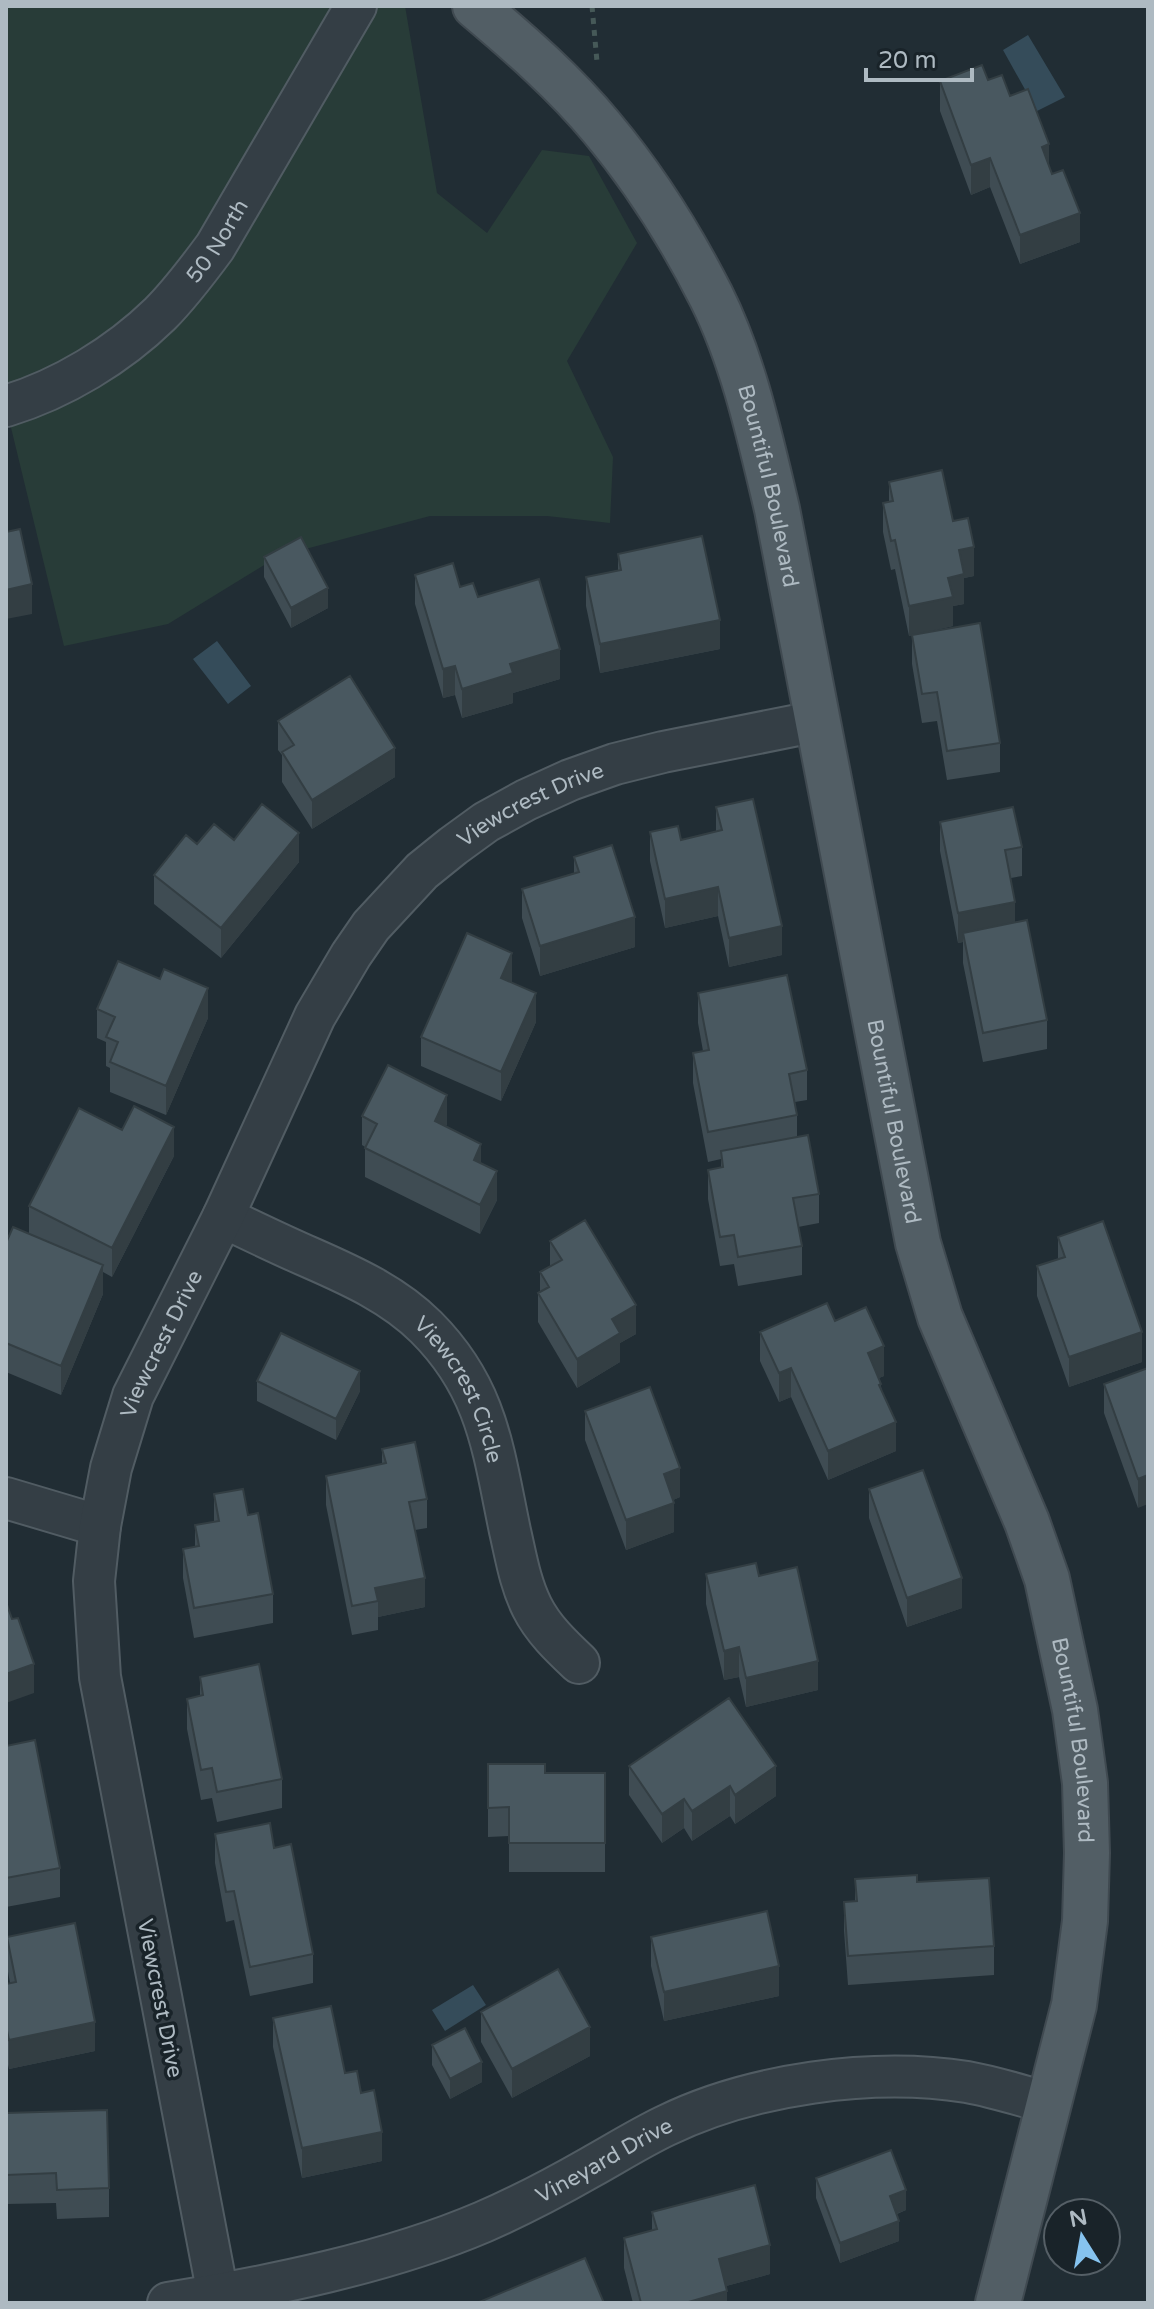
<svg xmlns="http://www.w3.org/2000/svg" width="1154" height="2309" font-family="'Varela Round',sans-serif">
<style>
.green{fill:#283c38}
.water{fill:#354c5a}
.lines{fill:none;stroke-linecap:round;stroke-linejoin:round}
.minor-casing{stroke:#515c63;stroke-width:44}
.major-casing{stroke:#404a51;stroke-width:48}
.path{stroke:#465958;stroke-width:5;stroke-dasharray:6 6;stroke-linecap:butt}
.minor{stroke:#343e45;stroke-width:40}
.major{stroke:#525e65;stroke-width:44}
.wall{fill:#3f4c53}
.shaded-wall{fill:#333e43}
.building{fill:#495860;stroke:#333e43;stroke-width:2}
.labels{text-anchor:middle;stroke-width:7;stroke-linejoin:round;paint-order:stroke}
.street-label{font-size:22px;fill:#aebac2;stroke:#192329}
</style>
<rect width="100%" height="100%" fill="#212d34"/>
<path class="green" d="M 6,6 L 405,6 L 437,193 L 487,233 L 542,150 L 589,156 L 637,243 L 567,361 L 613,457 L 610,523 L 547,516 L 430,516 L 279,556 L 168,624 L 64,646 L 6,407 Z"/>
<path class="water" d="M 1028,35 L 1065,97 L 1037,111 L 1003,50 Z
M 217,641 L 251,686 L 228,704 L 193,659 Z
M 473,1985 L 486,2005 L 445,2031 L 432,2010 Z"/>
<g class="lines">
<g class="minor-casing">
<g id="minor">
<path id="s1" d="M 6,406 C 62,389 118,355 160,314 C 180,294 198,270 215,247 L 356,6"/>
<path id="s2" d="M 223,1217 C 252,1231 281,1245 311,1258 C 352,1276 394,1295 426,1327 C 488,1389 493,1450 510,1531 C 516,1557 520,1583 532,1607 C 543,1629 561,1646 579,1663"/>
<path d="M 6,1498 L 100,1526"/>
<path id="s3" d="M 218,2295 L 100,1677 L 94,1581 L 100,1526 L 111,1468 L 133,1396 L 223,1217 L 315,1016 L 351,955 L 371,926 L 422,871 L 453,846 L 486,822 L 526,800 L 570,780 L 615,764 L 663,752 L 818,721"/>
<path id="s4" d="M 168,2303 C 271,2286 387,2263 483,2222 C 520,2206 556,2187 591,2167 C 616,2153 640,2138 665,2126 C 751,2084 872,2067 967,2082 C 995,2087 1022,2096 1049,2103"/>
</g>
</g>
<g class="major-casing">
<g id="major">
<path id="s5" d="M 475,6 C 520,44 565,83 602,128 C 644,178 681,237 711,296 C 744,362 760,438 777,509 L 918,1243 L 940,1317 L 1027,1522 L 1047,1579 L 1075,1710 L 1085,1783 L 1087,1853 L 1085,1921 L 1074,2005 L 998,2303"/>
</g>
</g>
<path class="path" d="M 592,6 L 597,62"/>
<use href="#minor" class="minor"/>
<use href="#major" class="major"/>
</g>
<path class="wall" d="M 988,80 L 1049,167 L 1080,242 L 1020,264 L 990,187 L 971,195 L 940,111 L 940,81 Z
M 889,482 L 953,521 L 974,576 L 964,578 L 964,604 L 953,606 L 953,626 L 922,633 L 1000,743 L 1000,772 L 947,780 L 937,721 L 922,723 L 912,664 L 912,635 L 909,636 L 895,569 L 891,570 L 883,532 L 883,503 L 889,501 Z
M 618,554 L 720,649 L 600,673 L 586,606 L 586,577 L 618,570 Z
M 264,557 L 328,608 L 291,628 L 264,577 Z
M 415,575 L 460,587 L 478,597 L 560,679 L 513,693 L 513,703 L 462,718 L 455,695 L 443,698 L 415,604 Z
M 278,721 L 395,777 L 312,829 L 282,782 L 282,755 L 278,750 Z
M 716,807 L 782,955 L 729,967 L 718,916 L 665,928 L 650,861 L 650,832 L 681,840 L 716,831 Z
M 940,822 L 1022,847 L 1022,876 L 1011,878 L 1015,923 L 1047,1020 L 1047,1049 L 983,1062 L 963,963 L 963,942 L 958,943 L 940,851 Z
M 234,840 L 299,862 L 221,958 L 154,904 L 154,875 L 197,844 Z
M 574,857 L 635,947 L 540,976 L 522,918 L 522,889 L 574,873 Z
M 511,983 L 536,1022 L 501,1101 L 421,1066 L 421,1037 Z
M 698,993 L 807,1070 L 807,1100 L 795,1102 L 797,1115 L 797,1137 L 819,1194 L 819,1223 L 798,1227 L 802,1246 L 802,1275 L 738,1286 L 734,1264 L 720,1266 L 708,1199 L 708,1170 L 721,1168 L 721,1159 L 708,1162 L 693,1083 L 693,1053 L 703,1051 L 698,1023 Z
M 97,1009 L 208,1018 L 166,1115 L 110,1092 L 110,1068 L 106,1066 L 106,1042 L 97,1038 Z
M 362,1116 L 447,1124 L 446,1126 L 481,1163 L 497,1200 L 480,1234 L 365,1177 L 365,1147 L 362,1145 Z
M 174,1156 L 112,1277 L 103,1272 L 103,1294 L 61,1395 L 6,1372 L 6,1243 L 29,1234 L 29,1206 Z
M 1058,1237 L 1142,1362 L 1069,1387 L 1037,1296 L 1037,1266 L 1058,1259 Z
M 550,1241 L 636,1334 L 620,1343 L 620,1362 L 577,1388 L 538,1322 L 538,1293 L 540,1292 L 540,1272 L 550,1266 Z
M 835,1321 L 884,1376 L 879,1378 L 896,1451 L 828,1480 L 791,1397 L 779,1402 L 760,1361 L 760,1332 Z
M 1148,1368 L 1138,1508 L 1104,1413 L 1104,1384 Z
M 257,1381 L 360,1391 L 336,1440 L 257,1401 Z
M 585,1411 L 680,1497 L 673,1500 L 674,1532 L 626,1550 L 585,1440 Z
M 382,1449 L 427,1499 L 427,1528 L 415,1530 L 425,1607 L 378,1617 L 378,1630 L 352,1635 L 326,1505 L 326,1476 L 382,1464 Z
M 869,1489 L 962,1608 L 907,1627 L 869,1518 Z
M 214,1494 L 248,1515 L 273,1594 L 273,1623 L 194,1638 L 183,1578 L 183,1549 L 195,1547 L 195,1525 L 214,1522 Z
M 706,1574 L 759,1576 L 818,1690 L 746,1707 L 739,1677 L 724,1680 L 706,1604 Z
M 200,1677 L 282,1779 L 282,1808 L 217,1822 L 212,1798 L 201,1800 L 187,1729 L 187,1699 L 200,1696 Z
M 6,1746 L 60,1868 L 60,1897 L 6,1907 Z
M 488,1764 L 545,1773 L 605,1773 L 605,1872 L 509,1872 L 509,1836 L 488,1837 Z
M 629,1766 L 776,1796 L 735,1824 L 730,1816 L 692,1841 L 684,1828 L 662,1843 L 629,1795 Z
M 215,1834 L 274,1848 L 313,1954 L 313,1983 L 250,1996 L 234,1920 L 226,1922 L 215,1863 Z
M 855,1879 L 917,1882 L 994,1946 L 994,1975 L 848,1985 L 844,1931 L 844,1902 L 855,1901 Z
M 7,1937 L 95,2051 L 9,2069 L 6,2056 L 6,1984 L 10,1983 L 7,1966 Z
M 651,1937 L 779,1996 L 664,2021 L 651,1966 Z
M 481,2012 L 590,2056 L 512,2098 L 481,2042 Z
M 273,2018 L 345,2073 L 361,2093 L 382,2161 L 302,2178 L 273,2047 Z
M 432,2045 L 482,2082 L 450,2099 L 432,2065 Z
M 6,2113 L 109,2188 L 109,2217 L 57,2219 L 56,2203 L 6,2204 Z
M 816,2178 L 906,2210 L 897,2214 L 899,2241 L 840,2263 L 816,2198 Z
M 652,2212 L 770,2274 L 726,2286 L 727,2303 L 633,2303 L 624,2268 L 624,2238 L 652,2231 Z"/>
<path class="shaded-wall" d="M 1049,144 L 1049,174 L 1042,147 Z
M 990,158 L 990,187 L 971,195 L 971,165 Z
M 1080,213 L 1080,242 L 1020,264 L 1020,235 Z
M 974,547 L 974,576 L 964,578 L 964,604 L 953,606 L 953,626 L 909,636 L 909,606 L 948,578 L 959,550 Z
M 32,584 L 32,614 L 6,619 L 6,590 Z
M 328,588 L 328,608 L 291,628 L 291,608 Z
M 720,620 L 720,649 L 600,673 L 600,644 Z
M 560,649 L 560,679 L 513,693 L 513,703 L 462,718 L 462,689 L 510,664 Z
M 455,666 L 455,695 L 443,698 L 443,669 Z
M 395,748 L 395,777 L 312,829 L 312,800 Z
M 299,833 L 299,862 L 221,958 L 221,928 Z
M 718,887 L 718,916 L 665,928 L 665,899 Z
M 1015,902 L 1015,931 L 963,933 L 963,942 L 958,943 L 958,913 Z
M 635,917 L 635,947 L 540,976 L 540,946 Z
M 782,926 L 782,955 L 729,967 L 729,938 Z
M 512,953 L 512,982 L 501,1007 L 501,978 Z
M 208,988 L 208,1018 L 166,1115 L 166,1086 Z
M 536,993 L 536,1022 L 501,1101 L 501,1072 Z
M 447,1095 L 447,1124 L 435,1150 L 435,1121 Z
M 174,1127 L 174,1156 L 112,1277 L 112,1248 Z
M 481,1144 L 481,1173 L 474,1160 Z
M 497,1171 L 497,1200 L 480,1234 L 480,1205 Z
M 103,1265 L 103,1294 L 61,1395 L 61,1366 Z
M 636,1305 L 636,1334 L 620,1343 L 620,1362 L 577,1388 L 577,1359 L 612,1319 Z
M 1142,1332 L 1142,1362 L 1069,1387 L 1069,1357 Z
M 884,1346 L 884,1376 L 868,1382 L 868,1353 Z
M 791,1368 L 791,1397 L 779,1402 L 779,1373 Z
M 360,1371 L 360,1391 L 336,1440 L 336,1419 Z
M 896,1422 L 896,1451 L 828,1480 L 828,1451 Z
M 680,1468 L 680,1497 L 664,1504 L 664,1474 Z
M 1148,1475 L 1148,1504 L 1138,1508 L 1138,1479 Z
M 674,1503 L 674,1532 L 626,1550 L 626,1520 Z
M 425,1578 L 425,1607 L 378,1617 L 378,1601 L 375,1588 Z
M 962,1578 L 962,1608 L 907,1627 L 907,1598 Z
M 739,1647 L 739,1677 L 724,1680 L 724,1651 Z
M 818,1661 L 818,1690 L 746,1707 L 746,1678 Z
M 34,1664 L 34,1693 L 6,1703 L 6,1674 Z
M 776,1766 L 776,1796 L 735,1824 L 735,1795 Z
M 730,1786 L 730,1816 L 692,1841 L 692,1811 Z
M 684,1799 L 684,1828 L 662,1843 L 662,1814 Z
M 779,1966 L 779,1996 L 664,2021 L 664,1992 Z
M 95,2022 L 95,2051 L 9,2069 L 9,2040 Z
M 590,2027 L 590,2056 L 512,2098 L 512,2069 Z
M 482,2062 L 482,2082 L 450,2099 L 450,2079 Z
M 382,2132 L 382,2161 L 302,2178 L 302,2148 Z
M 906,2190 L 906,2210 L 890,2216 L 890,2196 Z
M 899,2221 L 899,2241 L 840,2263 L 840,2243 Z
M 770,2245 L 770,2274 L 719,2288 L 719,2259 Z
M 727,2291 L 727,2303 L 685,2303 Z"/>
<path class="building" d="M 982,65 L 988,80 L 1002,75 L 1010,96 L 1028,89 L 1049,144 L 1042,147 L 1052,174 L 1063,170 L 1080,213 L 1020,235 L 990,158 L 971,165 L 940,81 Z
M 942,470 L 953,521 L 968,518 L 974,547 L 959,550 L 964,574 L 948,578 L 953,597 L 909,606 L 895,540 L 891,541 L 883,503 L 893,501 L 889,482 Z
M 20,529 L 32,584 L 6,590 L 6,532 Z
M 702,536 L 720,620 L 600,644 L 586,577 L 621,570 L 618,554 Z
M 301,537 L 328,588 L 291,608 L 264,557 Z
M 453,563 L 460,587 L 473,583 L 478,597 L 539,579 L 560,649 L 510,664 L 513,673 L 462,689 L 455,666 L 443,669 L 415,575 Z
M 980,623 L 1000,743 L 947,751 L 937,692 L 922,694 L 912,635 Z
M 350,676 L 395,748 L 312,800 L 282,752 L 294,745 L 278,721 Z
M 753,799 L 782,926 L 729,938 L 718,887 L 665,899 L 650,832 L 678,826 L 681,840 L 722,830 L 716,807 Z
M 262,804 L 299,833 L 221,928 L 154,875 L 186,835 L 197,844 L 214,824 L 234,840 Z
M 1013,807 L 1022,847 L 1005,850 L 1015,902 L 958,913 L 940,822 Z
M 612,845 L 635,917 L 540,946 L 522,889 L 579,872 L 574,857 Z
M 1027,920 L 1047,1020 L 983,1033 L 963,933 Z
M 467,933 L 512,953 L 501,978 L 536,993 L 501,1072 L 421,1037 Z
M 118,961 L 160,979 L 164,969 L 208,988 L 166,1086 L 110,1062 L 118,1042 L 106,1037 L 115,1017 L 97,1009 Z
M 787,975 L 807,1070 L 789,1074 L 797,1115 L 708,1132 L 693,1053 L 709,1050 L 698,993 Z
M 388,1065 L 447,1095 L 435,1121 L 481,1144 L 474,1160 L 497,1171 L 480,1205 L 365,1148 L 377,1124 L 362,1116 Z
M 134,1106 L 174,1127 L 112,1248 L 29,1206 L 79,1108 L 122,1130 Z
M 808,1135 L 819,1194 L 793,1198 L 802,1246 L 738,1257 L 734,1235 L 720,1237 L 708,1170 L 723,1167 L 721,1151 Z
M 585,1220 L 636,1305 L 612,1319 L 620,1333 L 577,1359 L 538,1293 L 549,1287 L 540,1272 L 562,1260 L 550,1241 Z
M 1103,1221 L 1142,1332 L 1069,1357 L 1037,1266 L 1065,1257 L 1058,1237 Z
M 13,1227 L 103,1265 L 61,1366 L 6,1343 L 6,1243 Z
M 827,1303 L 835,1321 L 866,1307 L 884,1346 L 868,1353 L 881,1384 L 879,1385 L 896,1422 L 828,1451 L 791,1368 L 779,1373 L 760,1332 Z
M 281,1333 L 360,1371 L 336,1419 L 257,1381 Z
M 1148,1368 L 1148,1475 L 1138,1479 L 1104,1384 Z
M 650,1387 L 680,1468 L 664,1474 L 674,1503 L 626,1520 L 585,1411 Z
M 415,1442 L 427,1499 L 409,1502 L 425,1578 L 375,1588 L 378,1601 L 352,1606 L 326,1476 L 386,1463 L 382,1449 Z
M 923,1470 L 962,1578 L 907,1598 L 869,1489 Z
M 243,1489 L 248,1515 L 258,1513 L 273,1594 L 194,1608 L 183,1549 L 199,1546 L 195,1525 L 219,1521 L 214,1494 Z
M 756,1563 L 759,1576 L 797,1567 L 818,1661 L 746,1678 L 739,1647 L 724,1651 L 706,1574 Z
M 6,1602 L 12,1619 L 18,1618 L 34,1664 L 6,1674 Z
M 259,1664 L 282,1779 L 217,1792 L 212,1768 L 201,1770 L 187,1699 L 203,1695 L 200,1677 Z
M 729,1698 L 776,1766 L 735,1795 L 730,1786 L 692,1811 L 684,1799 L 662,1814 L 629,1766 Z
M 35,1740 L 60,1868 L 6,1878 L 6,1746 Z
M 488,1764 L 545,1764 L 545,1773 L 605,1773 L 605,1843 L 509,1843 L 509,1807 L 488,1808 Z
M 270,1823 L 274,1848 L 291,1844 L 313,1954 L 250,1967 L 234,1891 L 226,1892 L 215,1834 Z
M 917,1875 L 917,1882 L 989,1878 L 994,1946 L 848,1956 L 844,1902 L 857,1901 L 855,1879 Z
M 767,1911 L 779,1966 L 664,1992 L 651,1937 Z
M 75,1923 L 95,2022 L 9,2040 L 6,2026 L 6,1984 L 16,1982 L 7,1937 Z
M 558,1969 L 590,2027 L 512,2069 L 481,2012 Z
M 331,2006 L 345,2073 L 357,2071 L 361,2093 L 374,2090 L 382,2132 L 302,2148 L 273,2018 Z
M 465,2028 L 482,2062 L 450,2079 L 432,2045 Z
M 107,2110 L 109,2188 L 57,2190 L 56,2173 L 6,2175 L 6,2113 Z
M 891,2150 L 906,2190 L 890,2196 L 899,2221 L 840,2243 L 816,2178 Z
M 755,2185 L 770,2245 L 719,2259 L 727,2291 L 685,2303 L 641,2303 L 624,2238 L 657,2229 L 652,2212 Z
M 585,2258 L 604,2303 L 477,2303 Z"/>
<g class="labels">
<g class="street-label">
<text dy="8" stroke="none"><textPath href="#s1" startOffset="274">50 North</textPath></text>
<text dy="8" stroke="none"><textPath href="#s5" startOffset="576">Bountiful Boulevard</textPath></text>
<text dy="8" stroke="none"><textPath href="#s3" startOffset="1646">Viewcrest Drive</textPath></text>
<text dy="8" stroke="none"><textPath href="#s5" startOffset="1224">Bountiful Boulevard</textPath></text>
<text dy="8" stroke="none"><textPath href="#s3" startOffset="974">Viewcrest Drive</textPath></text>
<text dy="8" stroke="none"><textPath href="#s2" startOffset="304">Viewcrest Circle</textPath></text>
<text dy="8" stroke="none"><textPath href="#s5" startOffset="1872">Bountiful Boulevard</textPath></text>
<text transform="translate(161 1998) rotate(79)" y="8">Viewcrest Drive</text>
<text dy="8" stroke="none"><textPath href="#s4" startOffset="462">Vineyard Drive</textPath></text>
</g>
</g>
<rect width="1154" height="2309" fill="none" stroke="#aebac2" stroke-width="16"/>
<g transform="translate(1082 2237) rotate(349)"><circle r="38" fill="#192329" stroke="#555f66" stroke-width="2"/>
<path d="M0-6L14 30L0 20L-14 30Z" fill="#86c3ef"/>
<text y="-12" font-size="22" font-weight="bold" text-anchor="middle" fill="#aebac2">N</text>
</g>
<path d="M866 68v12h106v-12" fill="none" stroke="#aebac2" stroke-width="4"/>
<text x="878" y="68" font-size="24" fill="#aebac2" stroke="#192329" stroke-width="6" paint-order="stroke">20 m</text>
</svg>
